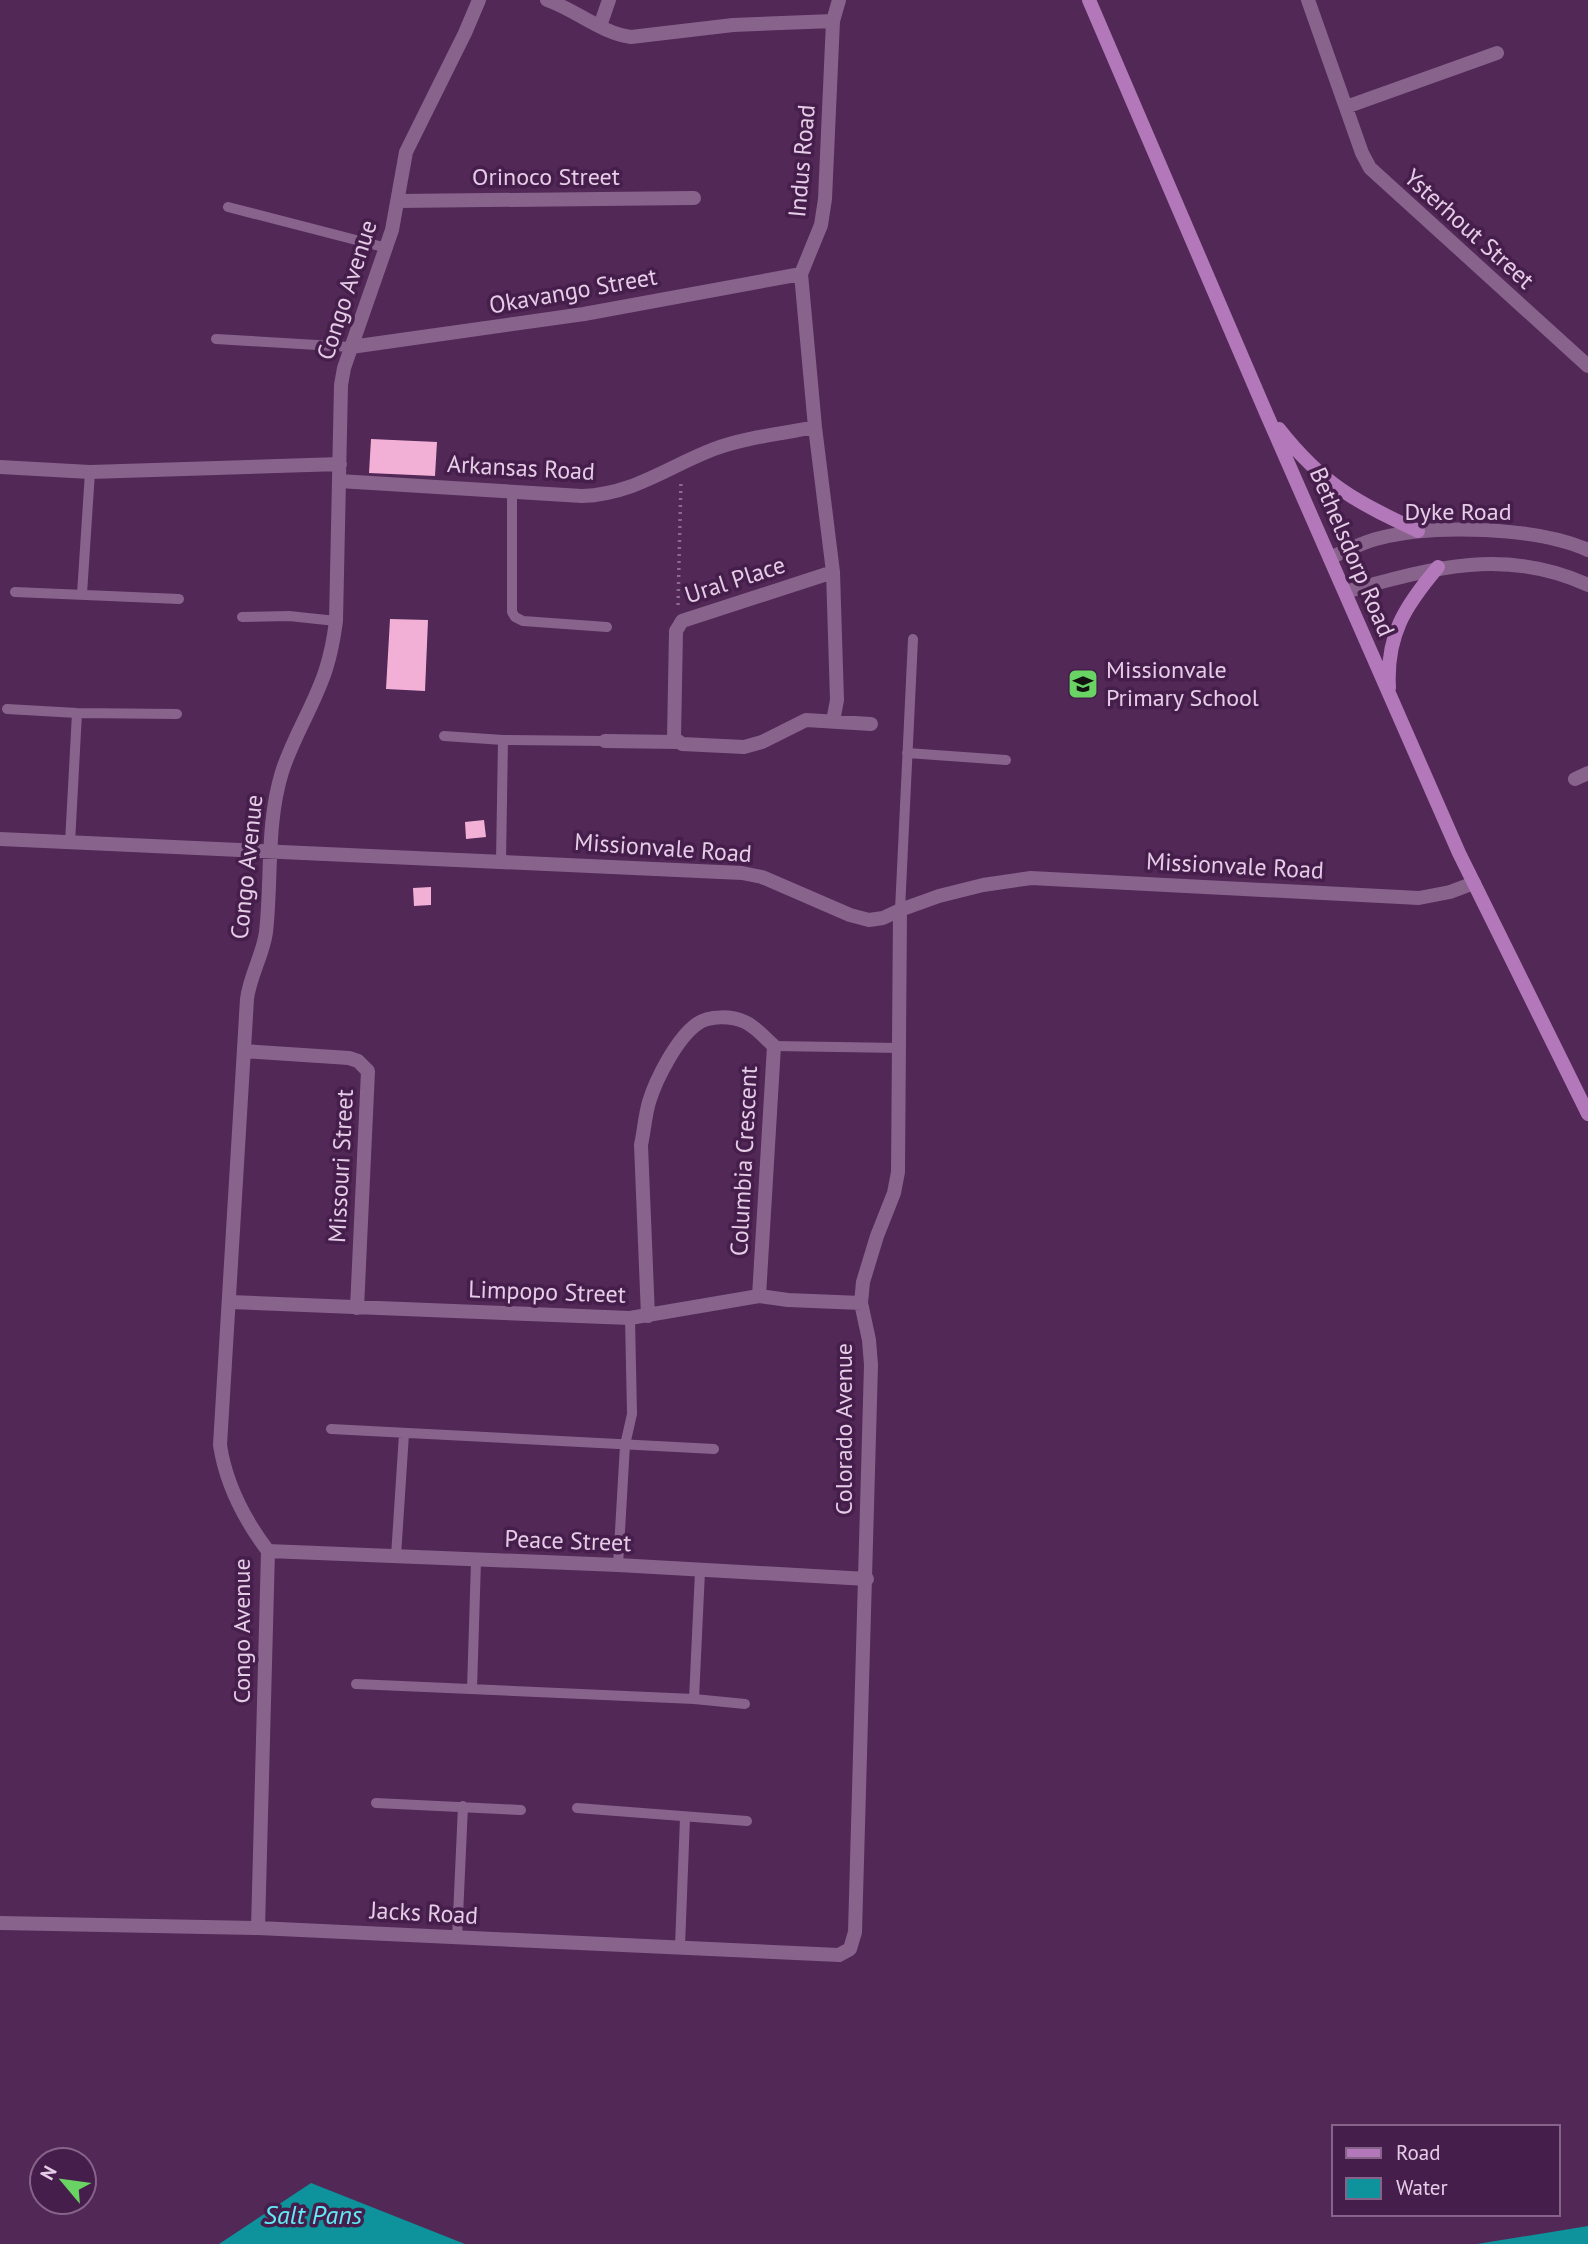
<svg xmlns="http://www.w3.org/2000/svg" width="1588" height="2244" font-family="'PT Sans',sans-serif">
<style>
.water{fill:#0e929b}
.building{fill:#f2b0d7}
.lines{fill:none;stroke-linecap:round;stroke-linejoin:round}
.path{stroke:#8d6a90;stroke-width:3.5;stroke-dasharray:2 5;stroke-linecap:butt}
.service{stroke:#88638c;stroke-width:10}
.minor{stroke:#88638c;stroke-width:14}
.tertiary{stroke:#88638c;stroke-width:14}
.secondary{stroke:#b278b9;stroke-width:14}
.labels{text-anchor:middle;stroke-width:7;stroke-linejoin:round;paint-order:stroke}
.street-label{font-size:24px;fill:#e5cce7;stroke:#461e4b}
.poi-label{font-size:24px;fill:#e5cce7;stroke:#461e4b;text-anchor:start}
.water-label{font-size:26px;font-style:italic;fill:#62eaf5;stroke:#461e4b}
</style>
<rect width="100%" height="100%" fill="#512856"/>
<path class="water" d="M 311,2183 L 465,2244 L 219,2244 Z
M 1588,2226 L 1588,2244 L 1477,2244 Z"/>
<path class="building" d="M 371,439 L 437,442 L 435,476 L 369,473 Z
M 390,619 L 428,620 L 425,691 L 386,689 Z
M 484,820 L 486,837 L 466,839 L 465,822 Z
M 431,887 L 431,905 L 414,906 L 413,888 Z"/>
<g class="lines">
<path class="path" d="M 678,605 L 681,480"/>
<path class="service" d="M 228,207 L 387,248
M 216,339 L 351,347
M 512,492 L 512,612 L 515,617 L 523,621 L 607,627
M 15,592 L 179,599
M 82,594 L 90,472
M 242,617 L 289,616 L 336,621
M 7,709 L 77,713 L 177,714
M 444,736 L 503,740 L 605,741
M 907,753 L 1006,760
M 70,843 L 77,713
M 501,861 L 503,740
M 900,910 L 913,639
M 774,1046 L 900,1048
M 331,1429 L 714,1449
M 396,1556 L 404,1434
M 618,1565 L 625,1445 L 632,1414 L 630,1318
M 356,1684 L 694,1699 L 745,1704
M 472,1689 L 476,1561
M 694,1699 L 700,1571
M 376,1803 L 521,1810
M 577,1808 L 747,1821
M 457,1938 L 463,1806
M 680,1946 L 685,1818"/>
<path class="minor" d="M 547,0 C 576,10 601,33 631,37 L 733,25 L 833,21 L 825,199 L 821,225 L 801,274 L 815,427 L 833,572 L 837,700 L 833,721
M 1308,0 L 1362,153 L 1370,168 L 1588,366
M 833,21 L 839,0
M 600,26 L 609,0
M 1346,107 L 1497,53
M 398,201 L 694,198
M 351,347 L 584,314 L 801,274
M 0,467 L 90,472 L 340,464
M 339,481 L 582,496 C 634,494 667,467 714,449 C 746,437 782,434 815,427
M 833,572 L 682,621 L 676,631 L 674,738 L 682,744 L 744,747 L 762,742 L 806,720 L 871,724
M 605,741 L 677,742
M 1575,779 L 1588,773
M 0,839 L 742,873 L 762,877 L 850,915 L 869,920 L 883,918 L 900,910 L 939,896 L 983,885 L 1031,878 L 1419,898 L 1450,892 L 1474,883
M 244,1051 L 349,1058 L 358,1061 L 368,1071 L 357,1308
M 230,1302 L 630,1318 L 759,1296 L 788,1300 L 861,1303
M 648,1316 L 641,1145 C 644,1131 645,1116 649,1102 C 656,1079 677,1038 697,1024 C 709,1015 732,1016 745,1022 C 756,1027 765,1038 774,1046 L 759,1296
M 268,1551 L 618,1565 L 867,1579
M 0,1923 L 258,1928 L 839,1955 L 850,1949 L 855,1932 L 871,1365 L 869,1340 L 861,1303 L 863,1282 L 877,1236 L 894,1193 L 898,1172 L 900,910
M 258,1928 L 268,1551 C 244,1519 226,1485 220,1445 L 247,999 C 250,975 263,955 266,932 C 272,879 266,824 282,772 C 293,737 315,704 326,669 C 331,653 334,637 336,621 L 341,385 L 344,368 L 392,230 L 406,152 L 465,33 L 479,0"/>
<path class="tertiary" d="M 1330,558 C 1347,550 1363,542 1380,538 C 1434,524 1537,527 1588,550
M 1345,592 C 1428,569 1504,546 1588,585"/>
<path class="secondary" d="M 1089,0 L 1267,415 L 1459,853 L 1588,1114
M 1279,429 C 1323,485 1355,501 1418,531
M 1389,688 C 1386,635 1405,606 1438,567"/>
</g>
<defs>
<g id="school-square" transform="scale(1.575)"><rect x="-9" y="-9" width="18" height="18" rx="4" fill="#69d464" stroke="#461e4b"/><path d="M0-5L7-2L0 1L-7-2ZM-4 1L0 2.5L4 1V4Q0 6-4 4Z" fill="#111"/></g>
</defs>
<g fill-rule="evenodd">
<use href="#school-square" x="1083" y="684"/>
</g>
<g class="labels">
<g class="street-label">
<text transform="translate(802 161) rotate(-85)" y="8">Indus Road</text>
<text x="546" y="185">Orinoco Street</text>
<text transform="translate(1469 229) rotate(42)" y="8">Ysterhout Street</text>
<text transform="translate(347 290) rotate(-72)" y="8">Congo Avenue</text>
<text transform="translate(573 291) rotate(-10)" y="8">Okavango Street</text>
<text transform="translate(521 468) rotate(3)" y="8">Arkansas Road</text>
<text x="1458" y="520">Dyke Road</text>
<text transform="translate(1352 552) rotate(67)" y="8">Bethelsdorp Road</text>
<text transform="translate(735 580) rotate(-18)" y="8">Ural Place</text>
<text transform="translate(663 848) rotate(4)" y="8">Missionvale Road</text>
<text transform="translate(1235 866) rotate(3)" y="8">Missionvale Road</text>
<text transform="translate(247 867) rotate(-84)" y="8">Congo Avenue</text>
<text transform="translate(744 1161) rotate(-87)" y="8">Columbia Crescent</text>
<text transform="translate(341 1166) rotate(-87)" y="8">Missouri Street</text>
<text transform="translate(547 1292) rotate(2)" y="8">Limpopo Street</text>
<text transform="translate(844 1429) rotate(-90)" y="8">Colorado Avenue</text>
<text transform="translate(568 1541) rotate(2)" y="8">Peace Street</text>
<text transform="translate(242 1631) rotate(-90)" y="8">Congo Avenue</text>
<text transform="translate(424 1913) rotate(3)" y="8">Jacks Road</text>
</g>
<g class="poi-label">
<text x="1106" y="678">Missionvale<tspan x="1106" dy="28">Primary School</tspan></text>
</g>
<g class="water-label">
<text x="313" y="2224">Salt Pans</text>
</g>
</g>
<rect x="1332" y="2125" width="228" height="91" fill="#461e4b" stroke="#866489" stroke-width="2"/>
<rect x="1346" y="2148" width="35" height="10" fill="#b278b9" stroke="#866489" stroke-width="2"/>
<text x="1396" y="2160" font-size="21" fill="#e5cce7">Road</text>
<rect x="1346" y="2178" width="35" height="21" fill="#0e929b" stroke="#866489" stroke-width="2"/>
<text x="1396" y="2195" font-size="21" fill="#e5cce7">Water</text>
<g transform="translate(63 2181) rotate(299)"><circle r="33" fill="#461e4b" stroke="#866489" stroke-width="2"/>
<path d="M0-5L12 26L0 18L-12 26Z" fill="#69d464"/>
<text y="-10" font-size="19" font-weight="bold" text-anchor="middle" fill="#e5cce7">N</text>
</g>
</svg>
